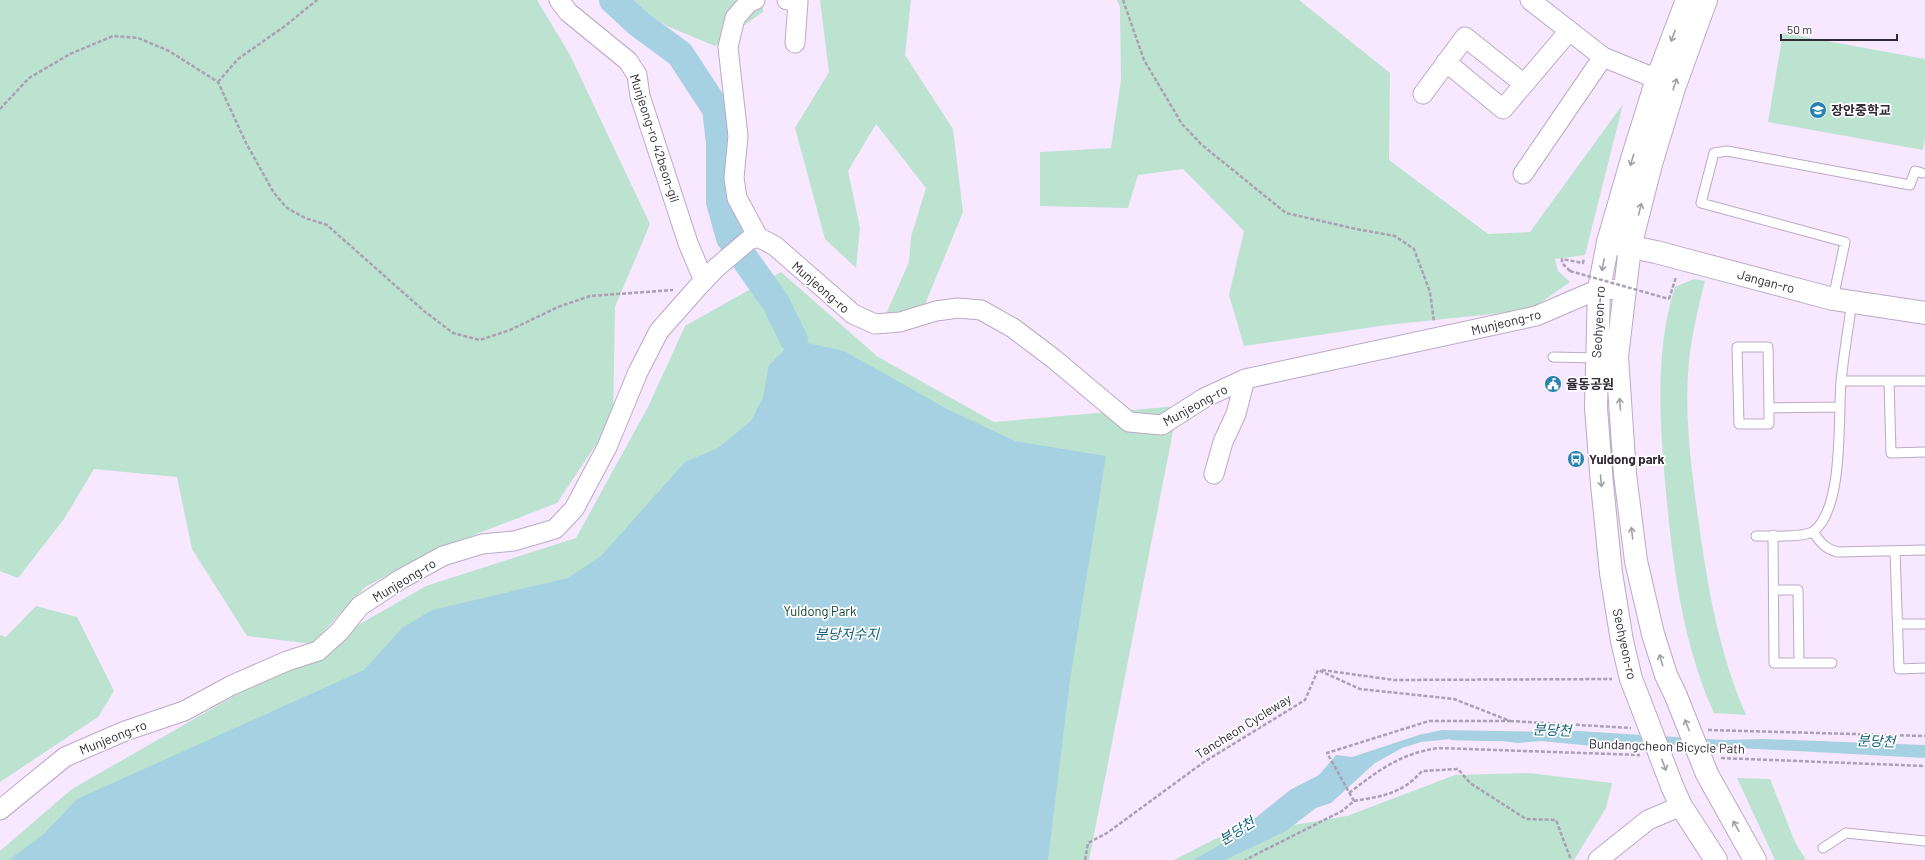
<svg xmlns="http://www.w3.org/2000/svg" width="1925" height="860" font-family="Barlow,'Noto Sans KR',sans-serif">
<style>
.green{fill:#bce3cf}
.water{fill:#a6d1e2}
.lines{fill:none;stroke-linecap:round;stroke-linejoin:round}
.stream{stroke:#a6d1e2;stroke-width:4.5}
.river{stroke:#a6d1e2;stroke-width:28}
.lane-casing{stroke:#bca9c6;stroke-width:11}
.street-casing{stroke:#bca9c6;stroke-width:21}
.secondary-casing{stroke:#bca9c6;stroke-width:24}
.primary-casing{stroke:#bca9c6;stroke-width:24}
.path{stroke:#aca0b3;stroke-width:2.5;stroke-dasharray:4 2;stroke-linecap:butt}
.lane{stroke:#fff;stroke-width:9}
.street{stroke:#fff;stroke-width:19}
.secondary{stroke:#fff;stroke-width:22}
.primary{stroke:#fff;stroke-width:22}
.primary-bridge-casing{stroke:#bca9c6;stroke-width:24;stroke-linecap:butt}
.path-bridge{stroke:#aca0b3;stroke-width:2.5;stroke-dasharray:4 2;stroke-linecap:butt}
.primary-bridge{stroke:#fff;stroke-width:22}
.oneway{stroke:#a29fa4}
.labels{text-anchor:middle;stroke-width:3.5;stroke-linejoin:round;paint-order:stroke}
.poi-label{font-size:13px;font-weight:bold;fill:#312a35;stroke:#fff;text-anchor:start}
.street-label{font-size:13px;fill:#312a35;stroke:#fff}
.park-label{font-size:13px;fill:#0f432e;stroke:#fff}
.water-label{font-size:14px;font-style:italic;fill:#12617a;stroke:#fff}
</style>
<rect width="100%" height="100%" fill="#f7e7ff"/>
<path class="green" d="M 0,0 L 537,0 L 570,55 L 650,224 L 615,307 L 613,419 L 557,503 L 448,545 L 365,587 L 312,644 L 247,636 L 192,549 L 177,477 L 94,469 L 64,519 L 18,578 L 0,571 Z
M 628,0 L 762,0 L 763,12 L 715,46 L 667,26 Z
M 820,0 L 911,0 L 905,55 L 953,129 L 963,212 L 921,314 L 886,314 L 909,262 L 911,237 L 926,188 L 876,124 L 848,171 L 860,228 L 856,268 L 825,239 L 795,128 L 829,72 Z
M 1117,0 L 1299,0 L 1390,73 L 1389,160 L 1488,234 L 1530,232 L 1623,104 L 1585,255 L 1555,259 L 1558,271 L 1570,282 L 1530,310 L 1387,325 L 1244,346 L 1229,295 L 1244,231 L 1183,169 L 1138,175 L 1128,208 L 1040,206 L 1040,152 L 1111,148 L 1121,80 L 1120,7 Z
M 1783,33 L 1925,59 L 1925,138 L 1923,150 L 1768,122 Z
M 781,272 L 878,357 L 994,422 L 1178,406 L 1089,860 L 0,860 L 0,851 L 72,789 L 426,586 L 576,538 L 648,407 L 685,326 Z
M 1694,279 L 1705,281 C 1698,308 1692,334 1689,361 C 1684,413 1691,467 1698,518 C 1708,588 1718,650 1746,715 L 1714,713 C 1683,644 1673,568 1666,492 C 1660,425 1654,352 1675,287 Z
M 36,606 L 77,617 L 114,691 L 98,717 L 0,782 L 0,635 L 6,637 Z
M 1529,773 L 1612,783 L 1606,808 L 1574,860 L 1174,860 L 1217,838 L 1347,816 L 1455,775 Z
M 1737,778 L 1770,779 L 1795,842 L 1806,860 L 1775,860 Z"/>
<path class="water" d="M 794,340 L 844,351 L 949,410 L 1015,441 L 1106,456 L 1070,680 L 1048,860 L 9,860 L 44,834 L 77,799 L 364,670 L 402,628 L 432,610 L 568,578 L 601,556 L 685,462 L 718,448 L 751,421 L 763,397 L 769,365 Z
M 1442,730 L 1546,732 L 1578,731 L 1724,740 L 1763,739 L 1925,745 L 1925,758 L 1628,742 L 1621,746 L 1603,747 L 1541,741 L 1517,743 L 1471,737 L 1421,742 L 1402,748 L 1375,763 L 1331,803 L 1316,808 L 1286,831 L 1225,860 L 1193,860 L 1227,841 L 1290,790 L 1319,775 L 1336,755 L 1352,757 L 1419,735 Z"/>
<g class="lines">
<path class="stream" d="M 1452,738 L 1500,739
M 1619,743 L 1650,744"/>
<path class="river" d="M 613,0 L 638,23 L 680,54 L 716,109 L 720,142 L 720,202 L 730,238 L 776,303 L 794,340"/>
<g class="lane-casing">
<path id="lane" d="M 1833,299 L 1845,242 L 1701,203 L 1714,153 L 1727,151 L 1910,185 L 1915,171 L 1922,173
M 1553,357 L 1596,358
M 1841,381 L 1925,381
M 1889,381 L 1891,453 L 1925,452
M 1769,408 L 1769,424 L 1739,424 L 1737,347 L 1768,347 L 1769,408 L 1840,407
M 1813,532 C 1820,542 1825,549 1838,552 L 1925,550
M 1773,535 L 1774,663 L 1832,663
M 1756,536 C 1769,536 1804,538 1814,531 C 1844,507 1838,418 1841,381 C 1844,354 1848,328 1852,302
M 1895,551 L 1899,669 L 1925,668
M 1774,590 L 1798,590 L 1799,663
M 1898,624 L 1925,624
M 1823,848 L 1846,833 L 1925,841"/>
</g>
<g class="street-casing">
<path id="street" d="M 559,0 L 568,12 L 628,61 L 637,75 L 640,96 L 688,243 L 704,281
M 755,0 L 749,2 L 735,18 L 728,47 L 738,136 L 734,178 L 737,198 L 758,237
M 787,0 L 798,2 L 795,43
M 1530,0 L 1603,57 L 1657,79
M 1446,62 L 1503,109 L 1569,31
M 1423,94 L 1465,37 L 1524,84
M 1523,174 L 1603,57
M 1214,474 L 1223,442 L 1236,414 L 1245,379
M 0,810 L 65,757 L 125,731 L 184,711 L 232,685 L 287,661 L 318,651 L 339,632 L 360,606 L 401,579 L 443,556 L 482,544 L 514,541 L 555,529 L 574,509 L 607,447 L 638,372 L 659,331 L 697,288 L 716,268 L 749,240 L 758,237 L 775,246 L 853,314 L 875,324 L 900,322 L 936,311 L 958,308 L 981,310 L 1013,328 L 1054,359 L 1129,422 L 1162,425 L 1204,398 L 1245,379 L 1536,316 L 1599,289 L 1625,290
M 1598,860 L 1648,820 L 1681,806"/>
</g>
<g class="secondary-casing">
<path id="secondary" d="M 1608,242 L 1656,252 L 1833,299 L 1925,313"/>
</g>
<g class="primary-casing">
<path id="primary" d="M 1676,696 L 1666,675 L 1653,634 L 1636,561 L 1625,474 L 1617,357 L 1630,247 L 1651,164 L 1674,88 L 1706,0
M 1640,702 L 1631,679 L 1622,641 L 1611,573 L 1602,484 L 1596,408 L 1599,289 L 1608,242 L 1632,159 L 1657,79 L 1687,0
M 1707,774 L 1755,860
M 1672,786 L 1681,806 L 1716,860"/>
</g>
<path class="path" d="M 1123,0 L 1144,60 L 1182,124 L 1202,145 L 1286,213 L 1356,229 L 1395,236 L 1414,249 L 1430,292 L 1434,322
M 218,82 L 238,59 L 285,26 L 317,0
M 0,109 L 29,78 L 70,54 L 113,36 L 138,38 L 169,51 L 218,82 L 246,143 L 274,193 L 287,208 L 305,218 L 327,225 L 424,311 L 453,333 L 480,340 L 510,330 L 558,307 L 590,296 L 673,290
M 1570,271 L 1562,263 L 1562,259 L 1583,263 L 1584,258
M 1669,299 L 1676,277
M 1322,670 L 1394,680 L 1612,679
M 1510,721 L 1631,728
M 1708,730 L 1925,736
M 1721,758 L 1925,766
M 1349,793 C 1379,770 1401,753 1439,748 L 1640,755
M 1354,801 C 1383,796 1402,794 1422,771 L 1458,769 L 1470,783 L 1526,819 L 1556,820 L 1571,860
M 1085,860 L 1088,843 L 1107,833 L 1204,762 L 1305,700 L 1318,670 L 1360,689 L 1454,699 L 1510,721 L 1429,721 L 1327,753 L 1354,801 L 1342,811 L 1245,860"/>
<use href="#lane" class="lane"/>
<use href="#street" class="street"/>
<use href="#secondary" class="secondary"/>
<use href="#primary" class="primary"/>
<g class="primary-bridge-casing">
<path id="primary-bridge" d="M 1676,696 L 1707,774
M 1640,702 L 1672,786"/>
</g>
<path class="path-bridge" d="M 1570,271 L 1669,299"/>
<use href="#primary-bridge" class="primary-bridge"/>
</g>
<defs><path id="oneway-shaft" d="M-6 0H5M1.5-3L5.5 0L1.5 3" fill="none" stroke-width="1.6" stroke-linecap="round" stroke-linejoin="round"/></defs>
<g class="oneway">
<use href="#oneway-shaft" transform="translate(1673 36) rotate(111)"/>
<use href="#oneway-shaft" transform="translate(1675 84) rotate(-71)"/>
<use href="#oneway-shaft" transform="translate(1632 160) rotate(107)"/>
<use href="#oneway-shaft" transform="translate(1640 209) rotate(-76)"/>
<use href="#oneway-shaft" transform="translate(1603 265) rotate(101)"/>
<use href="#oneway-shaft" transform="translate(1620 404) rotate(-94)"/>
<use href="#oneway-shaft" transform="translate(1601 481) rotate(85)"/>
<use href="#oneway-shaft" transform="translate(1632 533) rotate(-97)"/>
<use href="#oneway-shaft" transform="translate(1661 660) rotate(-107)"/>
<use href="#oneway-shaft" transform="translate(1687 725) rotate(-112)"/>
<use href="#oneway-shaft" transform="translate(1664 765) rotate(69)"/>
<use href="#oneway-shaft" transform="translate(1736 826) rotate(-119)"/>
</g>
<defs>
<g id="school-disc" transform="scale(0.9)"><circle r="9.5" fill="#2982b0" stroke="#fff"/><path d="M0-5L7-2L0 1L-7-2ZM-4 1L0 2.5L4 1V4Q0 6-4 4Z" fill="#fff"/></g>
<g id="civic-disc" transform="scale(0.9)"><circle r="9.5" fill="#2982b0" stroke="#fff"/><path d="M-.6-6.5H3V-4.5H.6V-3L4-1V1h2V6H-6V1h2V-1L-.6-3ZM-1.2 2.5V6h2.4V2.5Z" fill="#fff"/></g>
<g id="bus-disc" transform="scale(0.9)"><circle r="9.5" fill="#2982b0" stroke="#fff"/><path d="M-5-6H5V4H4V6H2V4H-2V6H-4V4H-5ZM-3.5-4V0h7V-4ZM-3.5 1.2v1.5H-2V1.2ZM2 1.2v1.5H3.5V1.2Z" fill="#fff"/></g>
</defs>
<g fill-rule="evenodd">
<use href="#school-disc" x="1818" y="110"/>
<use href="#civic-disc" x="1553" y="384"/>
<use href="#bus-disc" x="1576" y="459"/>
</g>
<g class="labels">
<g class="poi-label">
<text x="1831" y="115">장안중학교</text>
<text x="1566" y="389">율동공원</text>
<text x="1589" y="464">Yuldong park</text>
</g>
<g class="street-label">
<text transform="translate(655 138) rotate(72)" y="5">Munjeong-ro 42beon-gil</text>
<text transform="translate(1766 281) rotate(15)" y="5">Jangan-ro</text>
<text transform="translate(821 287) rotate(41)" y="5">Munjeong-ro</text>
<text transform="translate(1506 322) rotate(-14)" y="5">Munjeong-ro</text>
<text transform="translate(1598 322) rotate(-87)" y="5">Seohyeon-ro</text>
<text transform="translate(1195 405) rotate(-29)" y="5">Munjeong-ro</text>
<text transform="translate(404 580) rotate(-31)" y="5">Munjeong-ro</text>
<text transform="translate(1625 644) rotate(78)" y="5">Seohyeon-ro</text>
<text transform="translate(1243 726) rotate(-32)" y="5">Tancheon Cycleway</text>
<text transform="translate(113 737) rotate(-22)" y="5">Munjeong-ro</text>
<text transform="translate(1667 746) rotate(2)" y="5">Bundangcheon Bicycle Path</text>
</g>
<g class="park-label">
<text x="820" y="616">Yuldong Park</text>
</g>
<g class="water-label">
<text x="847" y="639">분당저수지</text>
<text transform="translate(1552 730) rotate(2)" y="5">분당천</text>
<text transform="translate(1876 741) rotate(2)" y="5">분당천</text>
<text transform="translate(1237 831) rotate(-32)" y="5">분당천</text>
</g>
</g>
<path d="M1781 34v6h116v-6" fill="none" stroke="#312a35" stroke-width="2"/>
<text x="1787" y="34" font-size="12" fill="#312a35" stroke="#ffffff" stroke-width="3" paint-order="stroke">50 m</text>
</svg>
